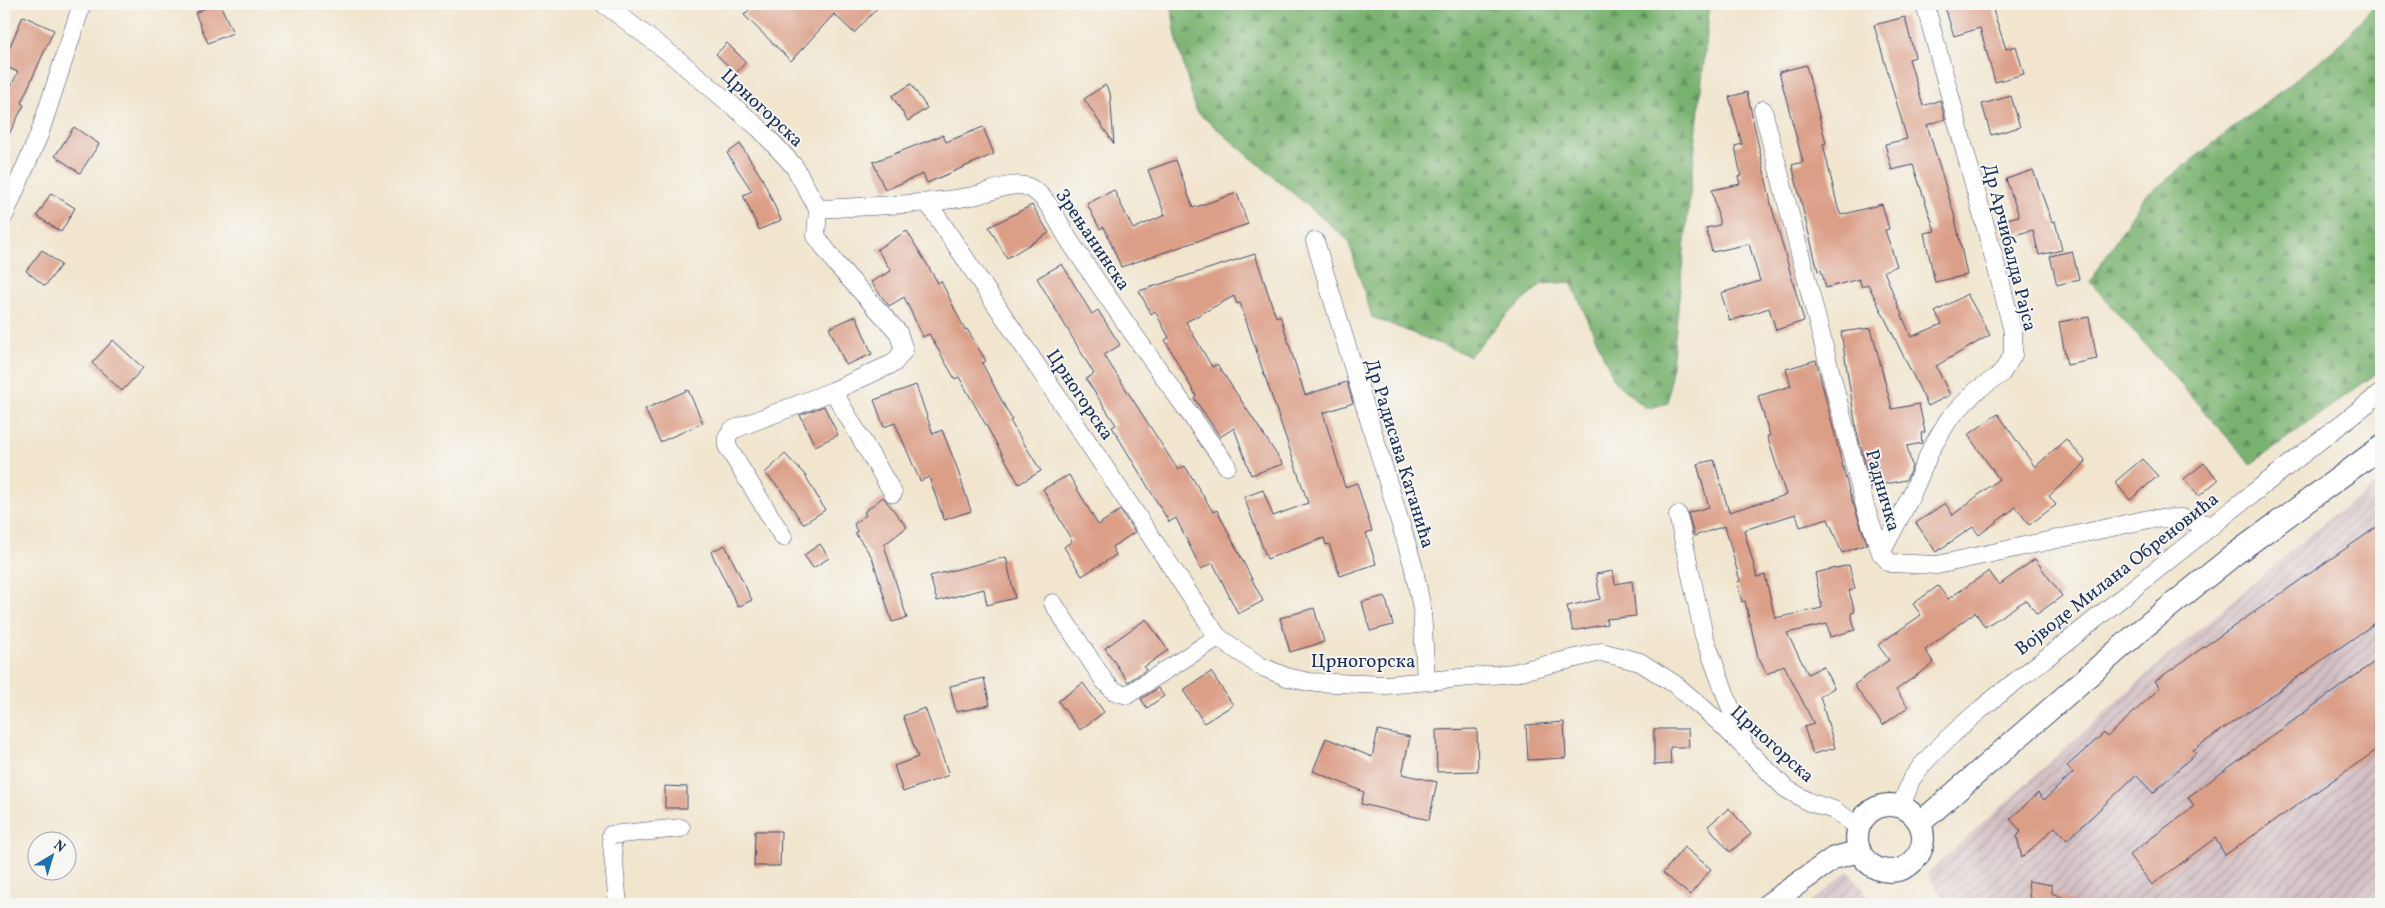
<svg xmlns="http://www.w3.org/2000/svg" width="2385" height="908" font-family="Vollkorn,serif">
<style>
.industrial{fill:url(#industrial-furrows)}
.forest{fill:url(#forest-firs);stroke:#4a7067}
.building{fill:#db9e87}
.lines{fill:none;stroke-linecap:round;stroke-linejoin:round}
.minor-casing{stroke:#3b4a6f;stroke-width:19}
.tertiary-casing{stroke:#3b4a6f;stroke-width:24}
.minor{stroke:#fff;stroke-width:18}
.tertiary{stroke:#fff;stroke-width:22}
.labels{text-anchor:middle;stroke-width:4;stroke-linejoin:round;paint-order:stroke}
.street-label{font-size:19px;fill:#1b2f5e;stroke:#f6f6f2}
</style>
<defs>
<pattern id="industrial-furrows" width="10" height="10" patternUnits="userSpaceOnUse" patternTransform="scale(1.25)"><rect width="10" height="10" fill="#d2bec2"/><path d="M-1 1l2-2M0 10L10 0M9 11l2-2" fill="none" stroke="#aa9ba1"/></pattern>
<pattern id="forest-firs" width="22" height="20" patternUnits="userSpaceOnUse" patternTransform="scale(1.25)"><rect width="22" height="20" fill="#79b270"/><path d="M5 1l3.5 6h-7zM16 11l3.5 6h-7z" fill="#62915f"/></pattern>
</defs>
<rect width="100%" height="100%" fill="#f6f6f2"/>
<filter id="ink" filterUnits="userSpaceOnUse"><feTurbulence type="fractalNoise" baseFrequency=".02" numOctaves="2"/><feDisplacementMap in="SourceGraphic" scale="10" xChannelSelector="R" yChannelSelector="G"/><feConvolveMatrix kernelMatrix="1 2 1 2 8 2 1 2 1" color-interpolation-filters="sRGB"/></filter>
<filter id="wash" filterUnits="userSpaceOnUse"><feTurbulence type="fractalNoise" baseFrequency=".0096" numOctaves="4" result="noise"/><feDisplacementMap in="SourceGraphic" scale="20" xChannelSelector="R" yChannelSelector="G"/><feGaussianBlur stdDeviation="1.12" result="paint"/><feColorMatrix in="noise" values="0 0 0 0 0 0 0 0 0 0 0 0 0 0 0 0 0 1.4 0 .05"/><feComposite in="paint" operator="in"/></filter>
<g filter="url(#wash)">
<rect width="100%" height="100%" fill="#f1e5cd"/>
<path class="industrial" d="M 2381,482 L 2381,904 L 1948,904 L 1927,874 L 2145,676 L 2327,520 Z
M 1848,871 L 1875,904 L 1809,904 Z"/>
<path class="forest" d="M 1171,4 L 1710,4 L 1668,403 L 1647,409 L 1615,382 L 1571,282 L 1542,284 L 1507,315 L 1470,356 L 1372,317 L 1348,240 L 1196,111 L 1176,37 Z
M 2375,4 L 2381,4 L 2381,370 L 2251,464 L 2090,282 L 2143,198 L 2340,45 Z"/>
<g id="blocks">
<path class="building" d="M 214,4 L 220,4 L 233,33 L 208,43 L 195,13 Z
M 755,4 L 881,4 L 854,33 L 834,14 L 791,61 L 744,15 Z
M 1944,4 L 1991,4 L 2006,49 L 2016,46 L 2024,74 L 1995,82 L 1980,28 L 1954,36 Z
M 23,16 L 54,30 L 21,103 L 24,105 L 4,144 L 4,95 L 6,96 L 18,72 L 4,66 L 4,60 Z
M 1905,17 L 1915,57 L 1909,59 L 1923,106 L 1940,100 L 1945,119 L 1927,125 L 1954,214 L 1967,275 L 1935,282 L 1924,233 L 1935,231 L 1913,165 L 1892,170 L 1885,144 L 1907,139 L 1874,25 Z
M 727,43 L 746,62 L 736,73 L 716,54 Z
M 1806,65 L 1826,143 L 1823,144 L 1838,208 L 1841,215 L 1882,204 L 1889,229 L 1885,230 L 1897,266 L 1884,271 L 1911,337 L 1942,324 L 1935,312 L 1967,294 L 1990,335 L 1936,366 L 1950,395 L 1928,406 L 1868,284 L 1862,287 L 1859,279 L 1826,288 L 1821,270 L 1818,271 L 1792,165 L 1803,162 L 1779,72 Z
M 911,84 L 927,108 L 908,121 L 892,96 Z
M 1105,85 L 1110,93 L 1114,144 L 1084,99 Z
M 1747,92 L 1772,208 L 1804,321 L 1776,330 L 1769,308 L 1730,321 L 1721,293 L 1760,281 L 1749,244 L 1712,252 L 1706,228 L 1720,225 L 1712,190 L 1740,184 L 1738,177 L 1741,177 L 1735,146 L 1742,144 L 1729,97 Z
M 2011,96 L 2020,127 L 1991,135 L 1982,104 Z
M 74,127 L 99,144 L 80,173 L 55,156 Z
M 983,127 L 994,154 L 927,183 L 923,174 L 885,190 L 873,162 L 943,135 L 946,142 Z
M 740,144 L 762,178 L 781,220 L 759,230 L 743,195 L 752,191 L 727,153 Z
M 1176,160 L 1193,208 L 1237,193 L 1248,224 L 1121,267 L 1104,227 L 1100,229 L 1087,204 L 1114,190 L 1133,229 L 1165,215 L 1148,170 Z
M 2033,170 L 2052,222 L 2055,221 L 2062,250 L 2039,255 L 2033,230 L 2003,238 L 1998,221 L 2019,216 L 2006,179 Z
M 51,193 L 75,208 L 61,232 L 37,216 Z
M 1032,205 L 1049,233 L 1007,258 L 989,227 Z
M 907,231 L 938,283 L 941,281 L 965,330 L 967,329 L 986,361 L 982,363 L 1012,420 L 1010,421 L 1041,471 L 1019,484 L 959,377 L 955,379 L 929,334 L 923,337 L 904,297 L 889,306 L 871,282 L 891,271 L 877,249 Z
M 42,250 L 61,265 L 45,286 L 26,271 Z
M 2072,251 L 2079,279 L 2057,285 L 2050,256 Z
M 1255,254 L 1276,317 L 1280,315 L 1305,395 L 1347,382 L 1353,403 L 1323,413 L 1345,487 L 1357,483 L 1372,531 L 1366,533 L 1376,564 L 1340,576 L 1329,544 L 1326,545 L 1324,538 L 1267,559 L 1244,497 L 1263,490 L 1273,516 L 1308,503 L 1240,303 L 1237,304 L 1234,296 L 1186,322 L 1212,367 L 1217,364 L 1283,464 L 1251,475 L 1234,428 L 1220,437 L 1194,398 L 1196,396 L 1165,340 L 1169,338 L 1155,311 L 1151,314 L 1139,291 Z
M 1062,264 L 1092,314 L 1098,310 L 1120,345 L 1104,355 L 1178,470 L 1185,466 L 1213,512 L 1217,510 L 1263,601 L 1238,614 L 1213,563 L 1201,569 L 1176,518 L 1169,522 L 1112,427 L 1116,425 L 1086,379 L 1094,374 L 1037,278 Z
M 856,316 L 872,354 L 846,365 L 829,328 Z
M 2089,317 L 2097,359 L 2067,365 L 2059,322 Z
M 1871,328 L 1892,409 L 1919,404 L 1925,432 L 1921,433 L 1922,443 L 1907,446 L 1912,467 L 1906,480 L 1871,487 L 1856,428 L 1841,332 Z
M 113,340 L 143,368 L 122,391 L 92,363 Z
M 1816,360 L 1849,491 L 1867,544 L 1842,553 L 1828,519 L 1800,527 L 1796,514 L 1744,530 L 1757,577 L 1765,575 L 1775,618 L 1822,608 L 1815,573 L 1849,565 L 1855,589 L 1849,591 L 1855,612 L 1851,613 L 1855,630 L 1830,637 L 1827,624 L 1787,633 L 1808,674 L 1823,666 L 1834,688 L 1820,696 L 1835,748 L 1813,754 L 1804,727 L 1814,724 L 1784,665 L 1767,674 L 1758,657 L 1745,601 L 1742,602 L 1737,582 L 1740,581 L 1725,526 L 1694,536 L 1688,513 L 1709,507 L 1697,464 L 1714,460 L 1729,512 L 1786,495 L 1767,436 L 1770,436 L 1758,396 L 1791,386 L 1786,369 Z
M 916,385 L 933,434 L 942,430 L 956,465 L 971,511 L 944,520 L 929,477 L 920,481 L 895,423 L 884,427 L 874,400 Z
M 688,390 L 703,423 L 660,442 L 645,409 Z
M 824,406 L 838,435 L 815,446 L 800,415 Z
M 1998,414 L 2035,467 L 2066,439 L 2086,462 L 2049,496 L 2056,505 L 2029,525 L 2016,507 L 1979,535 L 1973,527 L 1936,552 L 1916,523 L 1945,503 L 1953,515 L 1999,479 L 1968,435 Z
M 785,454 L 805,475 L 825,510 L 803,524 L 780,489 L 765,473 Z
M 2142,459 L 2158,476 L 2130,500 L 2115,482 Z
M 2204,463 L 2218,480 L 2199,496 L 2184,479 Z
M 1069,475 L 1098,525 L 1120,510 L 1135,532 L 1112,547 L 1116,555 L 1082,576 L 1064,547 L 1072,541 L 1043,489 Z
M 883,497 L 907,527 L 884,545 L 907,618 L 892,622 L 872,557 L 855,533 L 857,532 L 854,524 L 866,515 L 864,512 Z
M 2381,524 L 2381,619 L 2193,750 L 2196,753 L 2153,793 L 2136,775 L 2067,840 L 2055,827 L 2022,858 L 2017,837 L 2021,831 L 2010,819 L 2038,793 L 2044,800 L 2073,773 L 2067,766 L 2104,733 L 2107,737 L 2160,688 L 2155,681 Z
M 820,544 L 829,558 L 813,568 L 804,555 Z
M 725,545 L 752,600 L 738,607 L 711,552 Z
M 1006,557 L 1015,598 L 987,605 L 984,589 L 937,601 L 930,576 Z
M 2035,559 L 2062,596 L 2037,614 L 2026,600 L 1985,627 L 1975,612 L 1925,650 L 1934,663 L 1896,690 L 1908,707 L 1883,725 L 1854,685 L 1889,660 L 1878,645 L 1921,615 L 1913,604 L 1938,586 L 1948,599 L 1989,571 L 1999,585 Z
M 1613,571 L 1615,584 L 1632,581 L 1636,616 L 1606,619 L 1607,624 L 1573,631 L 1567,606 L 1600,599 L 1596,574 Z
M 1385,596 L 1393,625 L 1370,631 L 1362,602 Z
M 1314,608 L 1324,642 L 1290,652 L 1280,618 Z
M 1146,619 L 1168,650 L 1144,667 L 1146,670 L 1128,682 L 1105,648 Z
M 2381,657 L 2381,747 L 2225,855 L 2215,838 L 2152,885 L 2129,855 L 2194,806 L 2188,797 Z
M 1211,672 L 1233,705 L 1204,723 L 1183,690 Z
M 984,678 L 990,705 L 956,712 L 950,686 Z
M 1083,683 L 1104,712 L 1080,730 L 1058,701 Z
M 1158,688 L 1164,696 L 1147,708 L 1141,699 Z
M 925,708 L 949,775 L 903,792 L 894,766 L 918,757 L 903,716 Z
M 1564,722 L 1566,758 L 1528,760 L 1526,725 Z
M 1477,729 L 1478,771 L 1437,772 L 1436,730 Z
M 1654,729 L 1688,729 L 1689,747 L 1670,747 L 1671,764 L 1654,765 Z
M 1378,730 L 1410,737 L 1402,774 L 1437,782 L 1429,820 L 1361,804 L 1364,792 L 1313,771 L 1326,738 L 1372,757 Z
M 665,786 L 687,787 L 687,808 L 665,808 Z
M 1729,808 L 1751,834 L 1730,852 L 1708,826 Z
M 755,831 L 781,831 L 780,866 L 754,866 Z
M 1684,847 L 1711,869 L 1690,895 L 1663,873 Z
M 2028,881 L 2052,885 L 2052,893 L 2078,904 L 2034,904 L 2030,900 Z"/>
</g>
</g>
<g filter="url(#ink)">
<use href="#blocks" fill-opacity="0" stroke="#3b4a6f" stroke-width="1"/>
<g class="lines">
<g class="minor-casing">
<path id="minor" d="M 604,4 L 672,55 L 759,128 L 794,166 L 818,209 L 816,236 L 837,265 L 898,332 L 904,350 L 894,363 L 833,391 L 893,493
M 1763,110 L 1865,506 L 1881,553 L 1890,563 L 1937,565 L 2149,519 L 2181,518 L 2210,525
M 928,203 L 1218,637 L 1260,666 L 1287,677 L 1309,682 L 1386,685 L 1513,673 L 1601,652 L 1640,662 L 1676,685 L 1720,723 L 1785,788 L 1809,802 L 1834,810 L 1859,827
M 818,209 C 870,206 922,205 973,196 C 988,193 1012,181 1028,187 C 1048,195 1058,223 1069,240 C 1120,317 1174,391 1227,466
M 4,216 L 39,135 L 82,4
M 1315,241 L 1413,565 L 1422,609 L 1426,681
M 1678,515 L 1704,636 L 1743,742
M 783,537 L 727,446 L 727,437 L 732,430 L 833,391
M 1881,553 L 1911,496 L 1931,449 L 1949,419 L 1976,391 L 2001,374 L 2013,355 L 2013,332 L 2001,284 L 1925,4
M 1053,603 L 1105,682 L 1114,691 L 1127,695 L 1218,637
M 1901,807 L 1911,780 L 1922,765 C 1968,714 2025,675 2078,633 C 2178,552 2279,472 2381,393
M 618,904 L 611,835 L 681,828"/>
</g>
<g class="tertiary-casing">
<path id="tertiary" d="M1857 838a33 33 0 1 1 66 0a33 33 0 1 1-66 0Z
M 1920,823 L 2142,629 L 2235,554 L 2381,447
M 1769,904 L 1834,858 L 1860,851"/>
</g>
<use href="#minor" class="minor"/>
<use href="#tertiary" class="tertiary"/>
</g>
</g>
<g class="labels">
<g class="street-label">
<text transform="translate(763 107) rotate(43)" y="7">Црногорска</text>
<text transform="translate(1094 239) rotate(56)" y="7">Зрењанинска</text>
<text transform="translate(2011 247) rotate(76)" y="7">Др Арчибалда Рајса</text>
<text transform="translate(1081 394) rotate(56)" y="7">Црногорска</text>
<text transform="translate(1401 453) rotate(73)" y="7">Др Радисава Катанића</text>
<text transform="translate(1884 490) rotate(74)" y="7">Радничка</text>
<text transform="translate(2116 573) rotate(-38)" y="7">Војводе Милана Обреновића</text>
<text x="1363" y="667">Црногорска</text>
<text transform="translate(1773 743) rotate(42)" y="7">Црногорска</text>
</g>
</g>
<rect width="2385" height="908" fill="none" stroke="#f6f6f2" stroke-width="20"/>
<g transform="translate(52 856) rotate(38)"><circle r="24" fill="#f6f6f2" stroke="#9ea6b7"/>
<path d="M0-4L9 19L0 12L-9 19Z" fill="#1f6fb2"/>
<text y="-8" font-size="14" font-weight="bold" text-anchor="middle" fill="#1b2f5e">N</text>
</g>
</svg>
